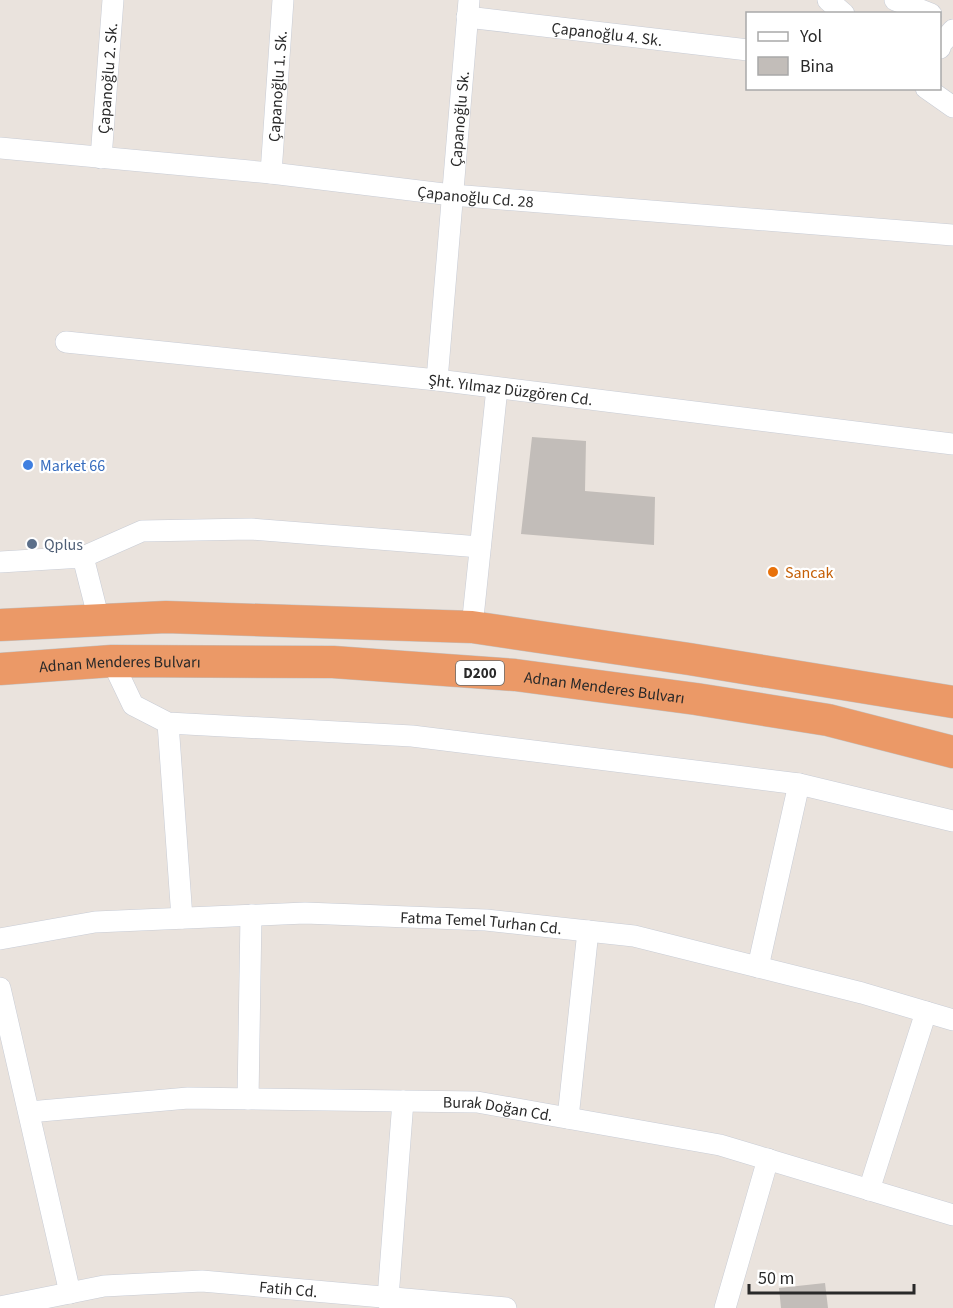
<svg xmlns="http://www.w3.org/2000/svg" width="953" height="1308" font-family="'Source Sans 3',sans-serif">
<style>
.building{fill:#c2bdb9}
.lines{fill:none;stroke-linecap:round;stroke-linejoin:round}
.minor-casing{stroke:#c8ccd5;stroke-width:22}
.highway-casing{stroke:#c3c3c3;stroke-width:33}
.minor{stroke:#fff;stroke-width:21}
.highway{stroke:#eb9967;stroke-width:32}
.shop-dot{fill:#3f7fe0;stroke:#fff;stroke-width:2}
.service-dot{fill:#5c6f8a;stroke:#fff;stroke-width:2}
.food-dot{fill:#e8710a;stroke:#fff;stroke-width:2}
.labels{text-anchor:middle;stroke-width:4.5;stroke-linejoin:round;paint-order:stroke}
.shield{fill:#fff;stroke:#696969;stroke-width:1.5}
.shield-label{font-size:15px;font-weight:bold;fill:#292929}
.street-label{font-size:16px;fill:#292929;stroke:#fff}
.shop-label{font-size:16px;fill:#366cbe;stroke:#fff;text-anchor:start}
.service-label{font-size:16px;fill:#4e5e75;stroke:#fff;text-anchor:start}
.food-label{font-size:16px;fill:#c56008;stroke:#fff;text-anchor:start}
</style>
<rect width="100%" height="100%" fill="#eae3dd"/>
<path class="building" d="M 532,437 L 586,441 L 585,491 L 655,497 L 654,545 L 521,534 Z
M 825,1283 L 828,1308 L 781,1308 L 779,1288 Z"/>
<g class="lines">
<g class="minor-casing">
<g id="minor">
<path d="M 828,0 L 844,14"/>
<path d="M 895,0 L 931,14"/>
<path id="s1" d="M 467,17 L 748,50"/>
<path d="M 940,48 L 941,44 L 953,30"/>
<path d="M 926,88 L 953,107"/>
<path id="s2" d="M 0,148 L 271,173 L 452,195 L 953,235"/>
<path id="s3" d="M 101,158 L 113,0"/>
<path id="s4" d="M 271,173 L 283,0"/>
<path id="s5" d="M 66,342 L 437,380 L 953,444"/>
<path id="s6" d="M 437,380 L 469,0"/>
<path d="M 83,557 L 142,531 L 251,529 L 480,547"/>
<path d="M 0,562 L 83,557 L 99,620"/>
<path d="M 472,627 L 497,388"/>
<path d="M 112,661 L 133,705 L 168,723 L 412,736 L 728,775 L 799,784 L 953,821"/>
<path d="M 168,723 L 182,918"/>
<path id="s7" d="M 0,939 L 95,922 L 305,913 L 486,920 L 634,936 L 862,993 L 953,1020"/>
<path d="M 758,967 L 799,784"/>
<path d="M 0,988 L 70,1293"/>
<path d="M 248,1099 L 251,915"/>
<path id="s8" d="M 29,1112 L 188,1098 L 477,1102 L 720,1145 L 953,1215"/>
<path d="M 568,1118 L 588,931"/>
<path d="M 869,1190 L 926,1012"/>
<path id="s9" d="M 0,1307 L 104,1286 L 202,1281 L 506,1308"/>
<path d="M 390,1308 L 388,1298 L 403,1101"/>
<path d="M 725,1308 L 768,1159"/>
</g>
</g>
<g class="highway-casing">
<g id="highway">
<path d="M 0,625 L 166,617 L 472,627 L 689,659 L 953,702"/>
<path id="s10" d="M 0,669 L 112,661 L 333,662 L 515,675 L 696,699 L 828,720 L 953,752"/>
</g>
</g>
<use href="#minor" class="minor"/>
<use href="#highway" class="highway"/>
</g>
<circle class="shop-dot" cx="28" cy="465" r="6"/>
<circle class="service-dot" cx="32" cy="544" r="6"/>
<circle class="food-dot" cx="773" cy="572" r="6"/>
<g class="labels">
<rect class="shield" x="456" y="661" width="48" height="24" rx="4.5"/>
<g class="shield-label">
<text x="480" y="678">D200</text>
</g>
<g class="street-label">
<text dy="6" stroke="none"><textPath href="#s1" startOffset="141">Çapanoğlu 4. Sk.</textPath></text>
<text dy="6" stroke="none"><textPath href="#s3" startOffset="80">Çapanoğlu 2. Sk.</textPath></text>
<text dy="6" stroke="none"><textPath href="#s4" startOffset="87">Çapanoğlu 1. Sk.</textPath></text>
<text dy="6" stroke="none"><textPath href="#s6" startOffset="262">Çapanoğlu Sk.</textPath></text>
<text dy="6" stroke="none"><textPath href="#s2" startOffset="478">Çapanoğlu Cd. 28</textPath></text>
<text dy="6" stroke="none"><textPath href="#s5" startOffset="447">Şht. Yılmaz Düzgören Cd.</textPath></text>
<text dy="6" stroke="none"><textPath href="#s10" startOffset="120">Adnan Menderes Bulvarı</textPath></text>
<text dy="6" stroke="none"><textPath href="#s10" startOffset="606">Adnan Menderes Bulvarı</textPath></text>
<text dy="6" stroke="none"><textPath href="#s7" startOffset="483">Fatma Temel Turhan Cd.</textPath></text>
<text dy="6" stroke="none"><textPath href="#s8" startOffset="470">Burak Doğan Cd.</textPath></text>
<text dy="6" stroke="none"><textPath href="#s9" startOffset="291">Fatih Cd.</textPath></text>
</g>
<g class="shop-label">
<text x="40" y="471">Market 66</text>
</g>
<g class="service-label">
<text x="44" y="550">Qplus</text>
</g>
<g class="food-label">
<text x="785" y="578">Sancak</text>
</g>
</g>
<rect x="746" y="12" width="195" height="78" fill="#ffffff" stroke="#a9a9a9" stroke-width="1.5"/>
<rect x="758" y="32" width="30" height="9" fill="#ffffff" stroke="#a9a9a9" stroke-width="1.5"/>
<text x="800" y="42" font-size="18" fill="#292929">Yol</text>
<rect x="758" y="57" width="30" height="18" fill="#c2bdb9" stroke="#a9a9a9" stroke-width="1.5"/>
<text x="800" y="72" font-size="18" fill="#292929">Bina</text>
<path d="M749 1284v9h165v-9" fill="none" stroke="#292929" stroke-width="3"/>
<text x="758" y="1284" font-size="18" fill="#292929" stroke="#ffffff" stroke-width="4.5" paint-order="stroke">50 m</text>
</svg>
